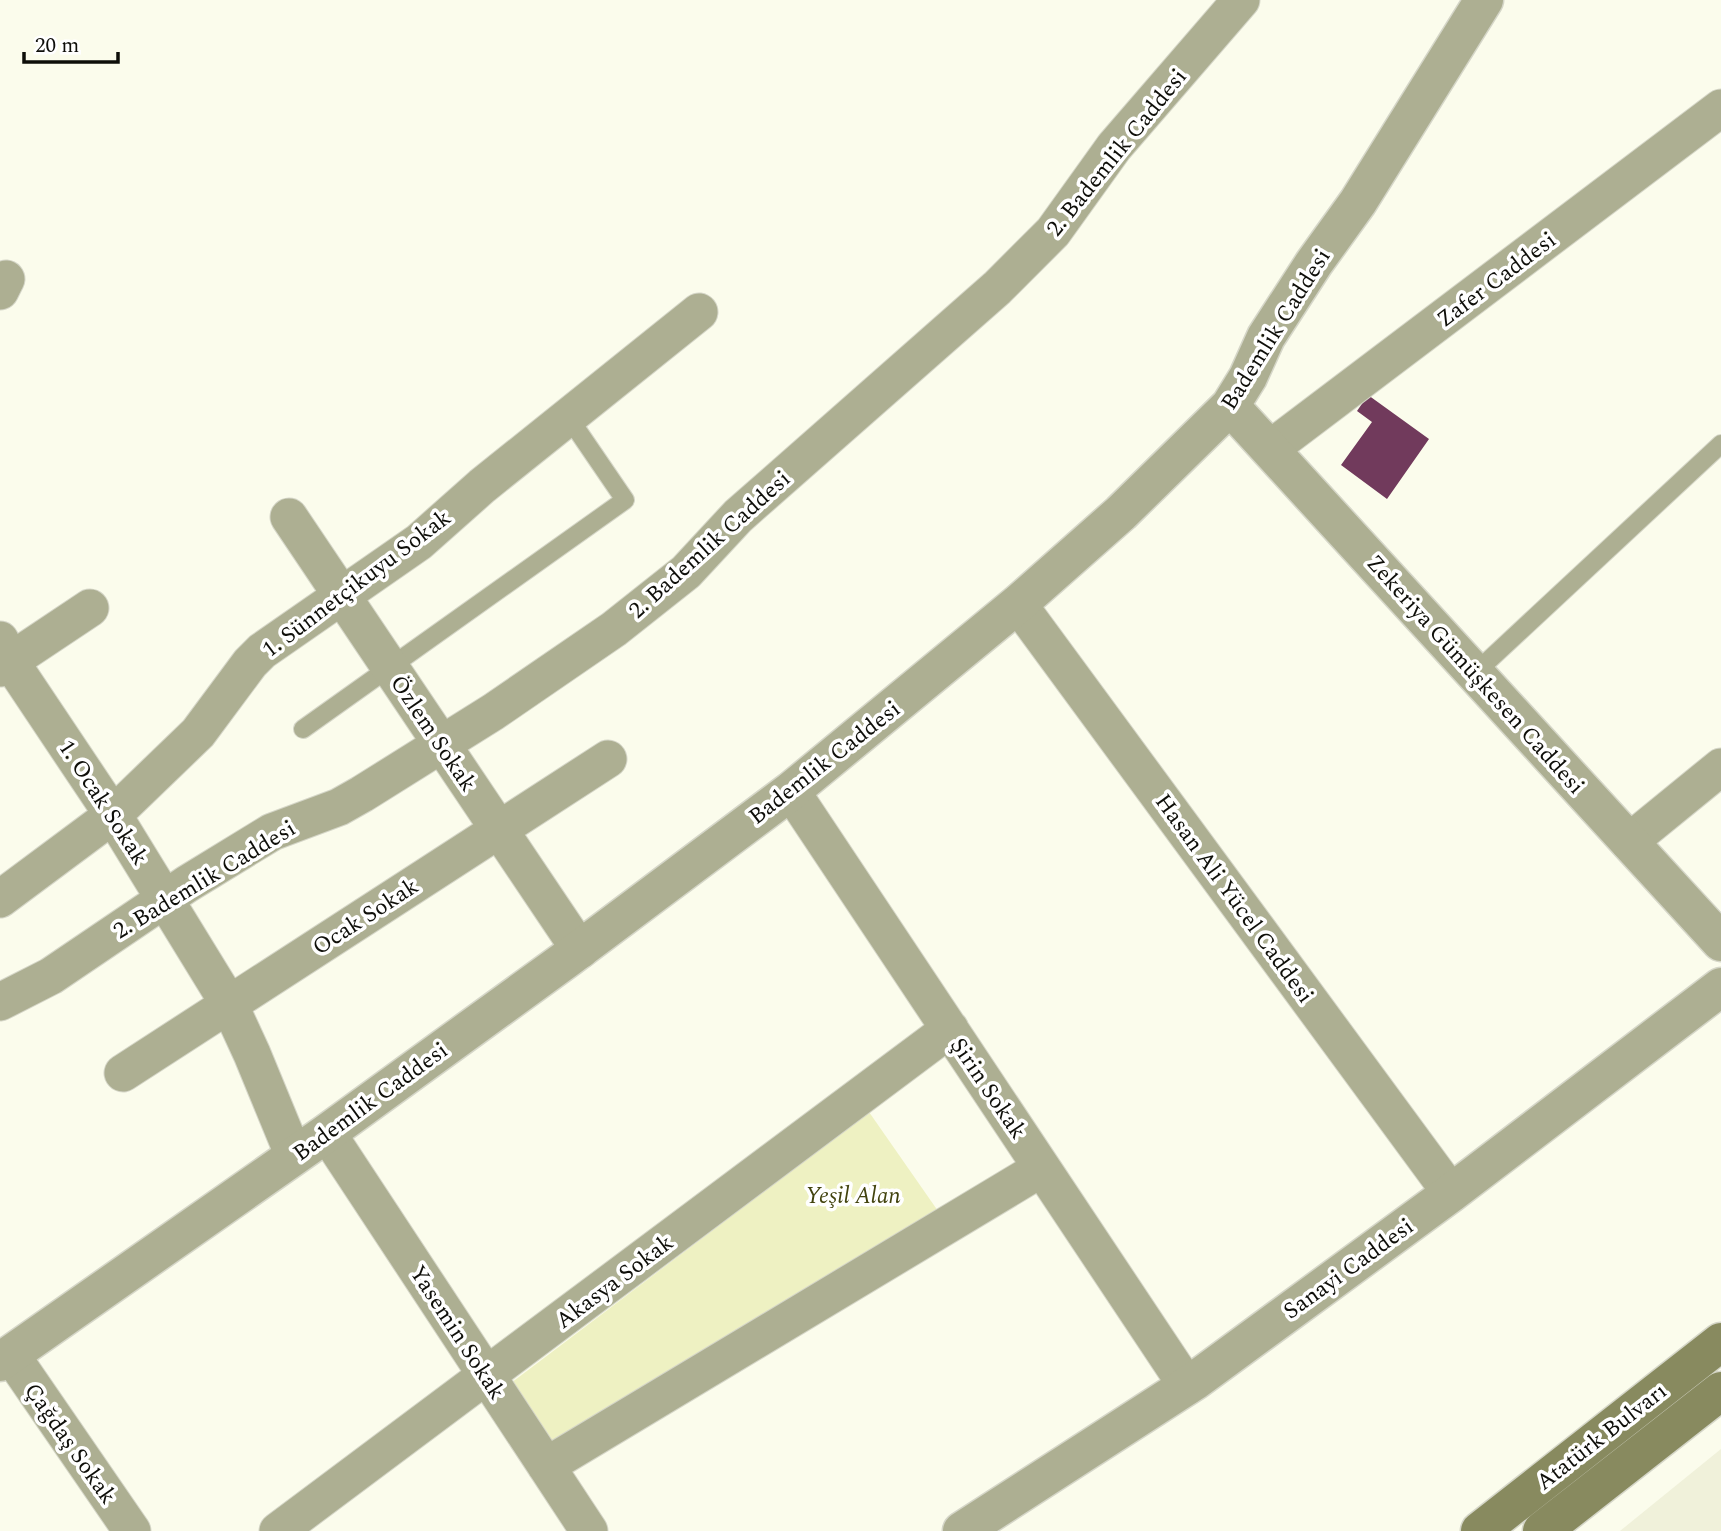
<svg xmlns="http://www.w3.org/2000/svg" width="1721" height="1531" font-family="Spectral,serif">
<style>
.built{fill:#f0f1da}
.green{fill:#eef1c2}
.building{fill:#713a5c}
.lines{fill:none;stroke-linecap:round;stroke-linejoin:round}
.service-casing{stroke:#d5d6c8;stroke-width:20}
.minor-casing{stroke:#d5d6c8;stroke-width:39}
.tertiary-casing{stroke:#d5d6c8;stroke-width:41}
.secondary-casing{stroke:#d5d6c8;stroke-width:41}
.service{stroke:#adaf92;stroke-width:18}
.minor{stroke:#adaf92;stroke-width:37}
.tertiary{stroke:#adaf92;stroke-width:38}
.secondary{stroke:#888a5f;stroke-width:38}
.labels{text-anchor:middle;stroke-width:7;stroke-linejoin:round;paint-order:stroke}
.street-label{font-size:23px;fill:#0e0e09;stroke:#fff}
.park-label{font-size:23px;font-style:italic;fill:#42430e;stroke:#fff}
</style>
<rect width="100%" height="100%" fill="#fbfcec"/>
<path class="built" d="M 1721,1449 L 1721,1531 L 1620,1531 Z"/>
<path class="green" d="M 869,1112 L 938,1211 L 551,1443 L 511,1383 Z"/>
<path class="building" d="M 1368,395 L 1429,439 L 1387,499 L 1341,465 L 1372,422 L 1357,411 Z"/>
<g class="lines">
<g class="service-casing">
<path id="service" d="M 1475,673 L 1721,444
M 303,729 L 625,500 L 569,418"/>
</g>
<g class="minor-casing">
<path id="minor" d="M 0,291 L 6,279
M 1270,449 L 1721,108
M 289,517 L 580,950
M 1018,604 L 1451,1193
M 0,640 L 10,661 L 113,815 L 229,1004 L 252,1054 L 294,1156
M 0,668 L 90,608
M 791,791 L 1187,1386
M 1629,842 L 1721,767
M 0,899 L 113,815 L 198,733 L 250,663 L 262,651 L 419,542 L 482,486 L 699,312
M 0,1002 L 51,976 L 187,884 L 272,832 L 339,807 L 362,794 L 493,712 L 614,629 L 686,572 L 738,516 L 997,288 L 1053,232 L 1114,147 L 1241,0
M 123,1073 L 608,759
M 327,1133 L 589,1531
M 11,1355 L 132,1531
M 546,1466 L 1042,1168
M 278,1531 L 950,1029"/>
</g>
<g class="tertiary-casing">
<path id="tertiary" d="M 1230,406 L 1721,942
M 0,1362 L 327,1133 L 568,958 L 791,791 L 1018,604 L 1121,513 L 1230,406 L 1248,377 L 1266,337 L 1314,263 L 1358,202 L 1484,0
M 962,1531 L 1196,1380 L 1451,1193 L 1721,987"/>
</g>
<g class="secondary-casing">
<path id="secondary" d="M 1480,1531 L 1721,1342
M 1542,1531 L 1721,1391"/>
</g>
<use href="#service" class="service"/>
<use href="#minor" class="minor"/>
<use href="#tertiary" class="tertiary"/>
<use href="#secondary" class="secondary"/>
</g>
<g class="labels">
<g class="street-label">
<text transform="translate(1116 152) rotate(-51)" y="8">2. Bademlik Caddesi</text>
<text transform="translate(1496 279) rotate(-37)" y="8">Zafer Caddesi</text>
<text transform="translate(1275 329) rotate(-58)" y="8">Bademlik Caddesi</text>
<text transform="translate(709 544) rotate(-42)" y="8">2. Bademlik Caddesi</text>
<text transform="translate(356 583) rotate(-37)" y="8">1. Sünnetçikuyu Sokak</text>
<text transform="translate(1476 674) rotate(48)" y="8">Zekeriya Gümüşkesen Caddesi</text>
<text transform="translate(434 733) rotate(56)" y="8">Özlem Sokak</text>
<text transform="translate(824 762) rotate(-38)" y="8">Bademlik Caddesi</text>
<text transform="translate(104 802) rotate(57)" y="8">1. Ocak Sokak</text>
<text transform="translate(204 879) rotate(-31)" y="8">2. Bademlik Caddesi</text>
<text transform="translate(1235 898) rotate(54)" y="8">Hasan Ali Yücel Caddesi</text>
<text transform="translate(365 916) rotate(-33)" y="8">Ocak Sokak</text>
<text transform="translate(989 1088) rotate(56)" y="8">Şirin Sokak</text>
<text transform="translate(370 1101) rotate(-36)" y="8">Bademlik Caddesi</text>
<text transform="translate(1348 1268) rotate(-36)" y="8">Sanayi Caddesi</text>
<text transform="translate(614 1281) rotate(-37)" y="8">Akasya Sokak</text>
<text transform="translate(458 1332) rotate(57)" y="8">Yasemin Sokak</text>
<text transform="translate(1601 1436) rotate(-38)" y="8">Atatürk Bulvarı</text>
<text transform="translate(71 1443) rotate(55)" y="8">Çağdaş Sokak</text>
</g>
<g class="park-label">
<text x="853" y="1203">Yeşil Alan</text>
</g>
</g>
<path d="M24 52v10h94v-10" fill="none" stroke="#0e0e09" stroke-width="3.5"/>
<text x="35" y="52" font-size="21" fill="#0e0e09" stroke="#ffffff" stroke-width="5" paint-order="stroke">20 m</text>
</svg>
